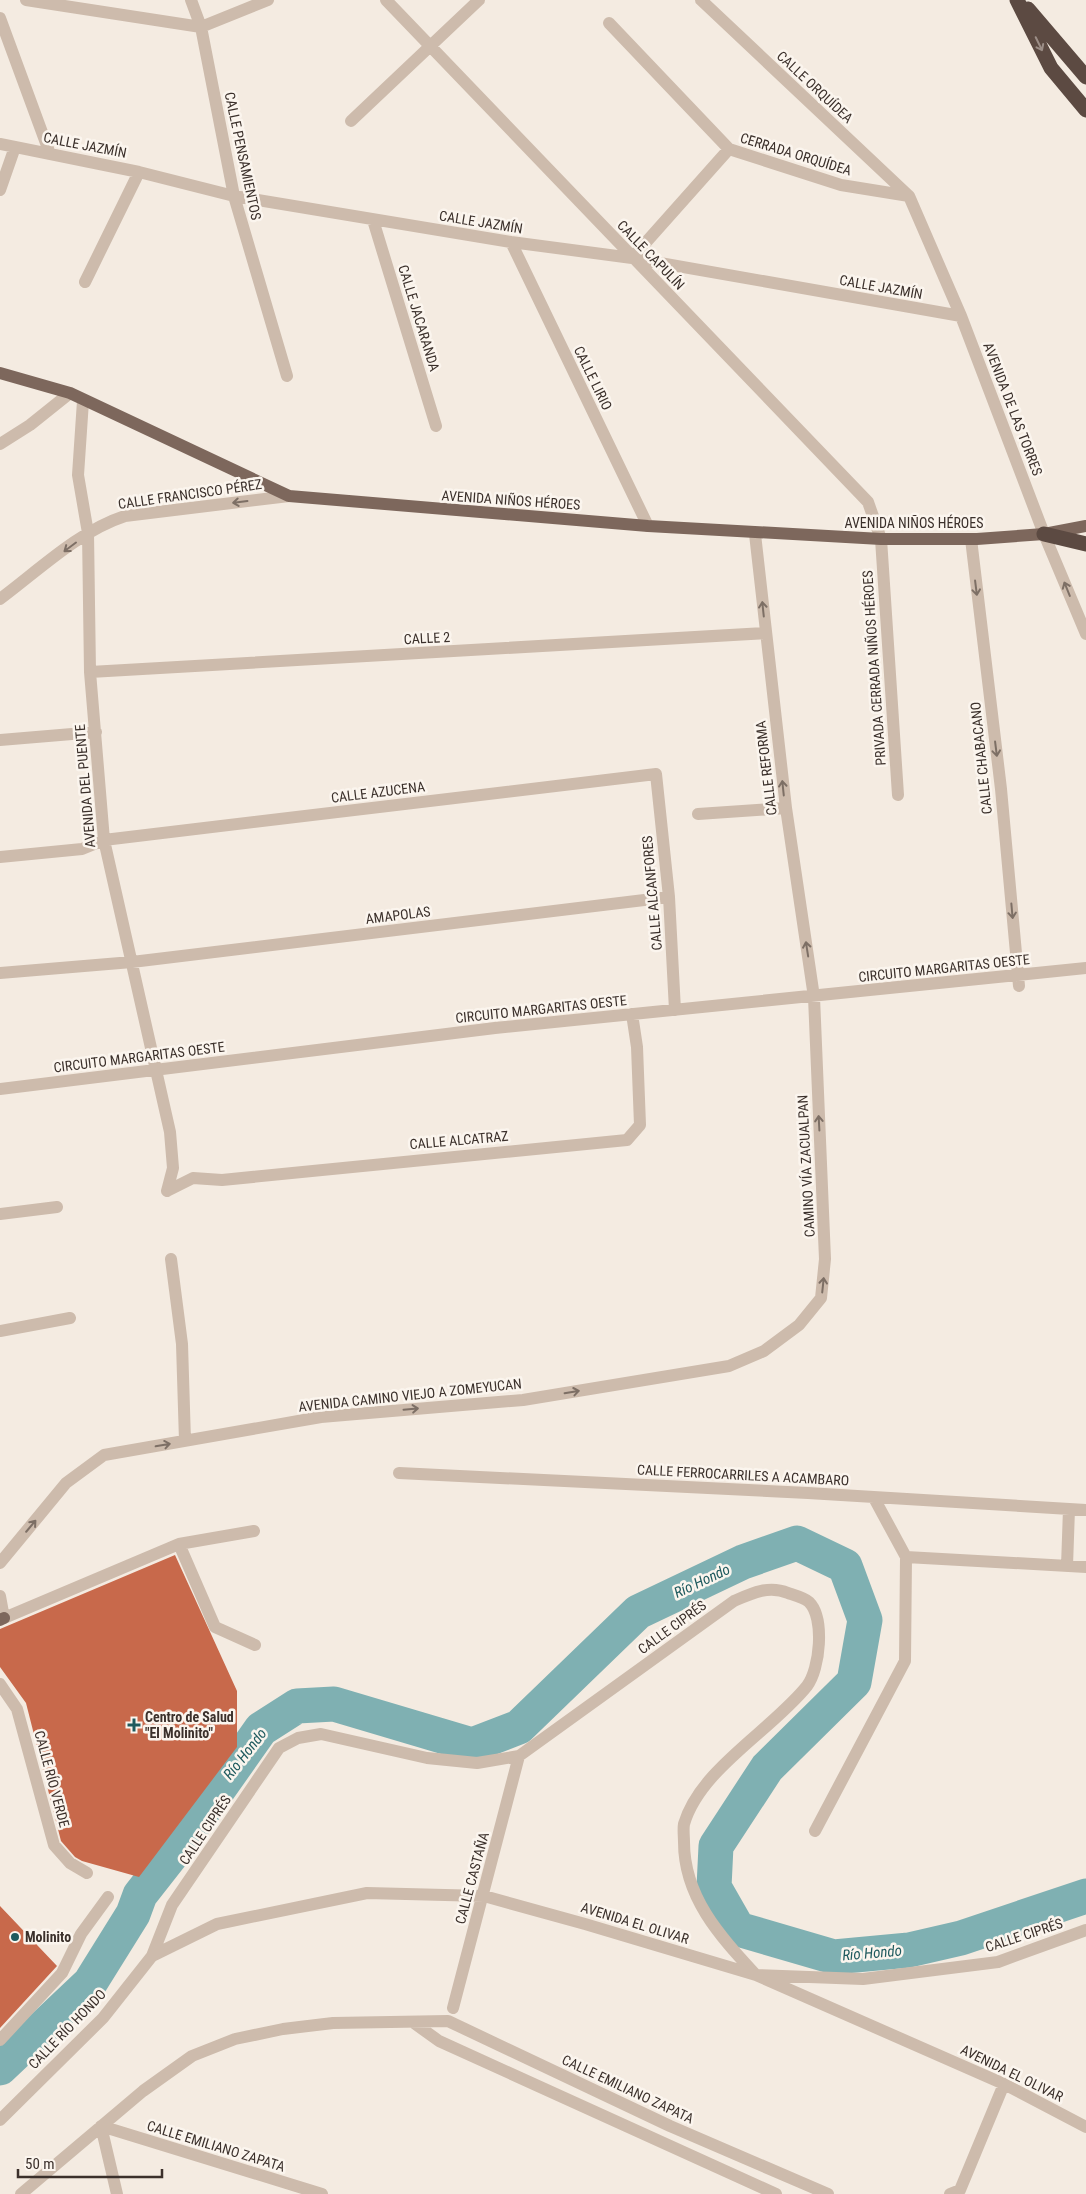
<svg xmlns="http://www.w3.org/2000/svg" width="1086" height="2194" font-family="'Roboto Condensed',sans-serif">
<style>
.lines{fill:none;stroke-linecap:round;stroke-linejoin:round}
.river{stroke:#7fb0b2;stroke-width:35}
.building{fill:#c8694b}
.minor{stroke:#cdbbac;stroke-width:12}
.major{stroke:#7d675c;stroke-width:12}
.highway{stroke:#5c4a42;stroke-width:15}
.oneway{stroke:#9c8e87}
.oneway2{stroke:#7d6f65}
.poi-dot{fill:#1f5a5e;stroke:#fbf5ee;stroke-width:2}
.labels{text-anchor:middle;stroke-width:5;stroke-linejoin:round;paint-order:stroke}
.street-label{font-size:14px;fill:#3b302b;stroke:#fbf5ee}
.poi-label{font-size:14px;font-weight:bold;fill:#3b302b;stroke:#fbf5ee;text-anchor:start}
.water-label{font-size:15px;font-style:italic;fill:#1f5a5e;stroke:#fbf5ee}
</style>
<rect width="100%" height="100%" fill="#f4ebe1"/>
<g class="lines">
<path class="river" d="M 0,2068 L 90,1983 L 133,1914 L 140,1895 L 180,1844 L 261,1729 L 297,1706 L 334,1704 L 472,1745 L 519,1727 L 638,1612 L 743,1562 L 797,1543 L 845,1566 L 865,1620 L 854,1682 L 767,1768 L 716,1846 L 714,1887 L 738,1929 L 834,1957 L 909,1950 L 961,1938 L 1086,1896"/>
</g>
<path class="building" d="M 175,1555 L 237,1691 L 237,1747 L 139,1877 L 82,1861 L 75,1857 L 61,1841 L 26,1703 L 0,1667 L 0,1629 Z
M 0,1906 L 57,1966 L 0,2028 Z"/>
<g class="lines">
<path class="minor" d="M 26,0 L 201,27 L 268,0
M 191,0 L 201,27 L 234,196 L 287,376
M 386,0 L 868,502 L 881,539 L 898,795
M 701,0 L 909,196 L 961,316 L 1044,534 L 1086,634
M 0,18 L 50,154
M 609,23 L 729,149 L 841,185 L 909,196
M 351,121 L 479,0
M 0,144 L 139,172 L 234,196 L 511,242 L 632,258 L 961,316
M 0,190 L 15,147
M 373,220 L 436,426
M 511,242 L 648,526
M 632,258 L 729,149
M 85,282 L 139,172
M 83,401 L 78,475 L 88,533 L 90,672 L 104,840 L 170,1132 L 173,1168 L 167,1191
M 0,444 L 30,425 L 70,393
M 971,539 L 1001,789 L 1019,986
M 0,599 C 39,570 79,531 125,516 L 289,496
M 90,672 L 766,633
M 0,740 L 96,732
M 698,814 L 786,808
M 0,857 L 82,849 L 104,840 L 656,774 L 669,897 L 675,1010
M 0,973 L 132,962 L 669,897
M 0,1089 L 495,1028 L 1086,968
M 167,1191 L 193,1178 L 222,1180 L 627,1140 L 640,1125 L 637,1047 L 632,1014
M 0,1214 L 57,1207
M 171,1259 L 182,1344 L 185,1441
M 0,1331 L 70,1318
M 399,1473 L 808,1493 L 1086,1510
M 179,1544 L 215,1627 L 255,1645
M 906,1557 L 1086,1567
M 0,1563 L 66,1483 L 104,1455 L 321,1417 L 523,1400 L 729,1366 L 764,1351 L 799,1325 L 821,1298 L 825,1259 L 814,997 L 786,808 L 755,534
M 1067,1566 L 1069,1509
M 0,1596 L 4,1618 L 179,1544 L 254,1531
M 0,1684 L 17,1709 L 54,1845 L 70,1863 L 87,1873
M 815,1831 L 905,1661 L 906,1557 L 874,1498
M 152,1956 L 217,1924 L 367,1893 L 484,1896 L 585,1924 L 756,1975 L 1004,2084 L 1086,2127
M 453,2008 L 519,1756
M 414,2023 L 439,2041 L 776,2194
M 0,2040 L 62,1973 L 81,1934 L 108,1897
M 0,2120 L 103,2018 L 152,1956 L 172,1905 L 279,1748 L 298,1738 L 321,1734 L 427,1758 L 477,1763 L 519,1756 L 734,1601 C 752,1593 769,1585 788,1593 C 794,1595 805,1598 809,1602 C 825,1618 820,1669 807,1686 C 772,1730 700,1769 684,1824 C 683,1829 684,1837 684,1842 C 684,1898 721,1937 756,1975 L 863,1979 L 998,1962 L 1086,1930
M 101,2126 L 322,2194
M 101,2126 L 117,2194
M 21,2194 L 143,2091 L 192,2056 L 235,2039 L 283,2029 L 333,2023 L 448,2021 L 670,2126 L 828,2194
M 950,2194 L 960,2190 L 1004,2084"/>
<path class="major" d="M 0,373 L 70,393 L 289,496 L 648,526 L 881,539 L 977,539 L 1044,534 L 1086,526
M 0,1620 L 4,1618"/>
<path class="highway" d="M 1017,0 L 1051,68 L 1086,110
M 1028,9 L 1086,77
M 1044,534 L 1086,544"/>
</g>
<defs><path id="oneway-shaft" d="M-6 0H5M1.5-3L5.5 0L1.5 3" fill="none" stroke-width="1.6" stroke-linecap="round" stroke-linejoin="round" transform="scale(1.25)"/></defs>
<use class="oneway" href="#oneway-shaft" transform="translate(1039 44) rotate(64)"/>
<g class="oneway2">
<use href="#oneway-shaft" transform="translate(240 502) rotate(173)"/>
<use href="#oneway-shaft" transform="translate(70 547) rotate(143)"/>
<use href="#oneway-shaft" transform="translate(976 588) rotate(83)"/>
<use href="#oneway-shaft" transform="translate(1067 589) rotate(-112)"/>
<use href="#oneway-shaft" transform="translate(763 609) rotate(-96)"/>
<use href="#oneway-shaft" transform="translate(996 749) rotate(83)"/>
<use href="#oneway-shaft" transform="translate(783 788) rotate(-96)"/>
<use href="#oneway-shaft" transform="translate(1012 911) rotate(85)"/>
<use href="#oneway-shaft" transform="translate(807 949) rotate(-99)"/>
<use href="#oneway-shaft" transform="translate(819 1123) rotate(-93)"/>
<use href="#oneway-shaft" transform="translate(823 1285) rotate(-84)"/>
<use href="#oneway-shaft" transform="translate(572 1392) rotate(-9)"/>
<use href="#oneway-shaft" transform="translate(411 1409) rotate(-5)"/>
<use href="#oneway-shaft" transform="translate(163 1445) rotate(-10)"/>
<use href="#oneway-shaft" transform="translate(31 1526) rotate(-50)"/>
</g>
<g class="poi-dot">
<path d="M131.5 1717.5h5v5h5v5h-5v5h-5v-5h-5v-5h5z"/>
<circle cx="15" cy="1937" r="5"/>
</g>
<g class="labels">
<g class="street-label">
<text transform="translate(815 87) rotate(43)" y="5">CALLE ORQUÍDEA</text>
<text transform="translate(85 145) rotate(11)" y="5">CALLE JAZMÍN</text>
<text transform="translate(796 154) rotate(17)" y="5">CERRADA ORQUÍDEA</text>
<text transform="translate(243 156) rotate(78)" y="5">CALLE PENSAMIENTOS</text>
<text transform="translate(481 222) rotate(9)" y="5">CALLE JAZMÍN</text>
<text transform="translate(651 255) rotate(46)" y="5">CALLE CAPULÍN</text>
<text transform="translate(881 287) rotate(10)" y="5">CALLE JAZMÍN</text>
<text transform="translate(419 318) rotate(73)" y="5">CALLE JACARANDA</text>
<text transform="translate(593 378) rotate(64)" y="5">CALLE LIRIO</text>
<text transform="translate(1013 409) rotate(69)" y="5">AVENIDA DE LAS TORRES</text>
<text transform="translate(190 494) rotate(-8)" y="5">CALLE FRANCISCO PÉREZ</text>
<text transform="translate(511 500) rotate(4)" y="5">AVENIDA NIÑOS HÉROES</text>
<text x="914" y="528">AVENIDA NIÑOS HÉROES</text>
<text transform="translate(427 638) rotate(-3)" y="5">CALLE 2</text>
<text transform="translate(874 668) rotate(-94)" y="5">PRIVADA CERRADA NIÑOS HÉROES</text>
<text transform="translate(981 758) rotate(-96)" y="5">CALLE CHABACANO</text>
<text transform="translate(766 768) rotate(-97)" y="5">CALLE REFORMA</text>
<text transform="translate(85 786) rotate(-95)" y="5">AVENIDA DEL PUENTE</text>
<text transform="translate(378 792) rotate(-7)" y="5">CALLE AZUCENA</text>
<text transform="translate(652 893) rotate(-95)" y="5">CALLE ALCANFORES</text>
<text transform="translate(398 915) rotate(-7)" y="5">AMAPOLAS</text>
<text transform="translate(944 968) rotate(-6)" y="5">CIRCUITO MARGARITAS OESTE</text>
<text transform="translate(541 1009) rotate(-6)" y="5">CIRCUITO MARGARITAS OESTE</text>
<text transform="translate(139 1057) rotate(-7)" y="5">CIRCUITO MARGARITAS OESTE</text>
<text transform="translate(459 1140) rotate(-5)" y="5">CALLE ALCATRAZ</text>
<text transform="translate(806 1166) rotate(-93)" y="5">CAMINO VÍA ZACUALPAN</text>
<text transform="translate(410 1395) rotate(-6)" y="5">AVENIDA CAMINO VIEJO A ZOMEYUCAN</text>
<text transform="translate(743 1475) rotate(3)" y="5">CALLE FERROCARRILES A ACAMBARO</text>
<text transform="translate(672 1627) rotate(-36)" y="5">CALLE CIPRÉS</text>
<text transform="translate(52 1779) rotate(75)" y="5">CALLE RÍO VERDE</text>
<text transform="translate(205 1830) rotate(-56)" y="5">CALLE CIPRÉS</text>
<text transform="translate(472 1878) rotate(-75)" y="5">CALLE CASTAÑA</text>
<text transform="translate(635 1923) rotate(17)" y="5">AVENIDA EL OLIVAR</text>
<text transform="translate(1024 1935) rotate(-18)" y="5">CALLE CIPRÉS</text>
<text transform="translate(67 2029) rotate(-46)" y="5">CALLE RÍO HONDO</text>
<text transform="translate(1012 2073) rotate(26)" y="5">AVENIDA EL OLIVAR</text>
<text transform="translate(628 2089) rotate(25)" y="5">CALLE EMILIANO ZAPATA</text>
<text transform="translate(216 2146) rotate(17)" y="5">CALLE EMILIANO ZAPATA</text>
</g>
<g class="poi-label">
<text x="145" y="1722">Centro de Salud<tspan x="145" dy="16">"El Molinito"</tspan></text>
<text x="25" y="1942">Molinito</text>
</g>
<g class="water-label">
<text transform="translate(702 1581) rotate(-25)" y="5">Río Hondo</text>
<text transform="translate(245 1754) rotate(-52)" y="5">Río Hondo</text>
<text transform="translate(872 1953) rotate(-5)" y="5">Río Hondo</text>
</g>
</g>
<path d="M18 2169v8h144v-8" fill="none" stroke="#3b302b" stroke-width="2.5"/>
<text x="25" y="2169" font-size="15" fill="#3b302b" stroke="#fbf5ee" stroke-width="4" paint-order="stroke">50 m</text>
</svg>
